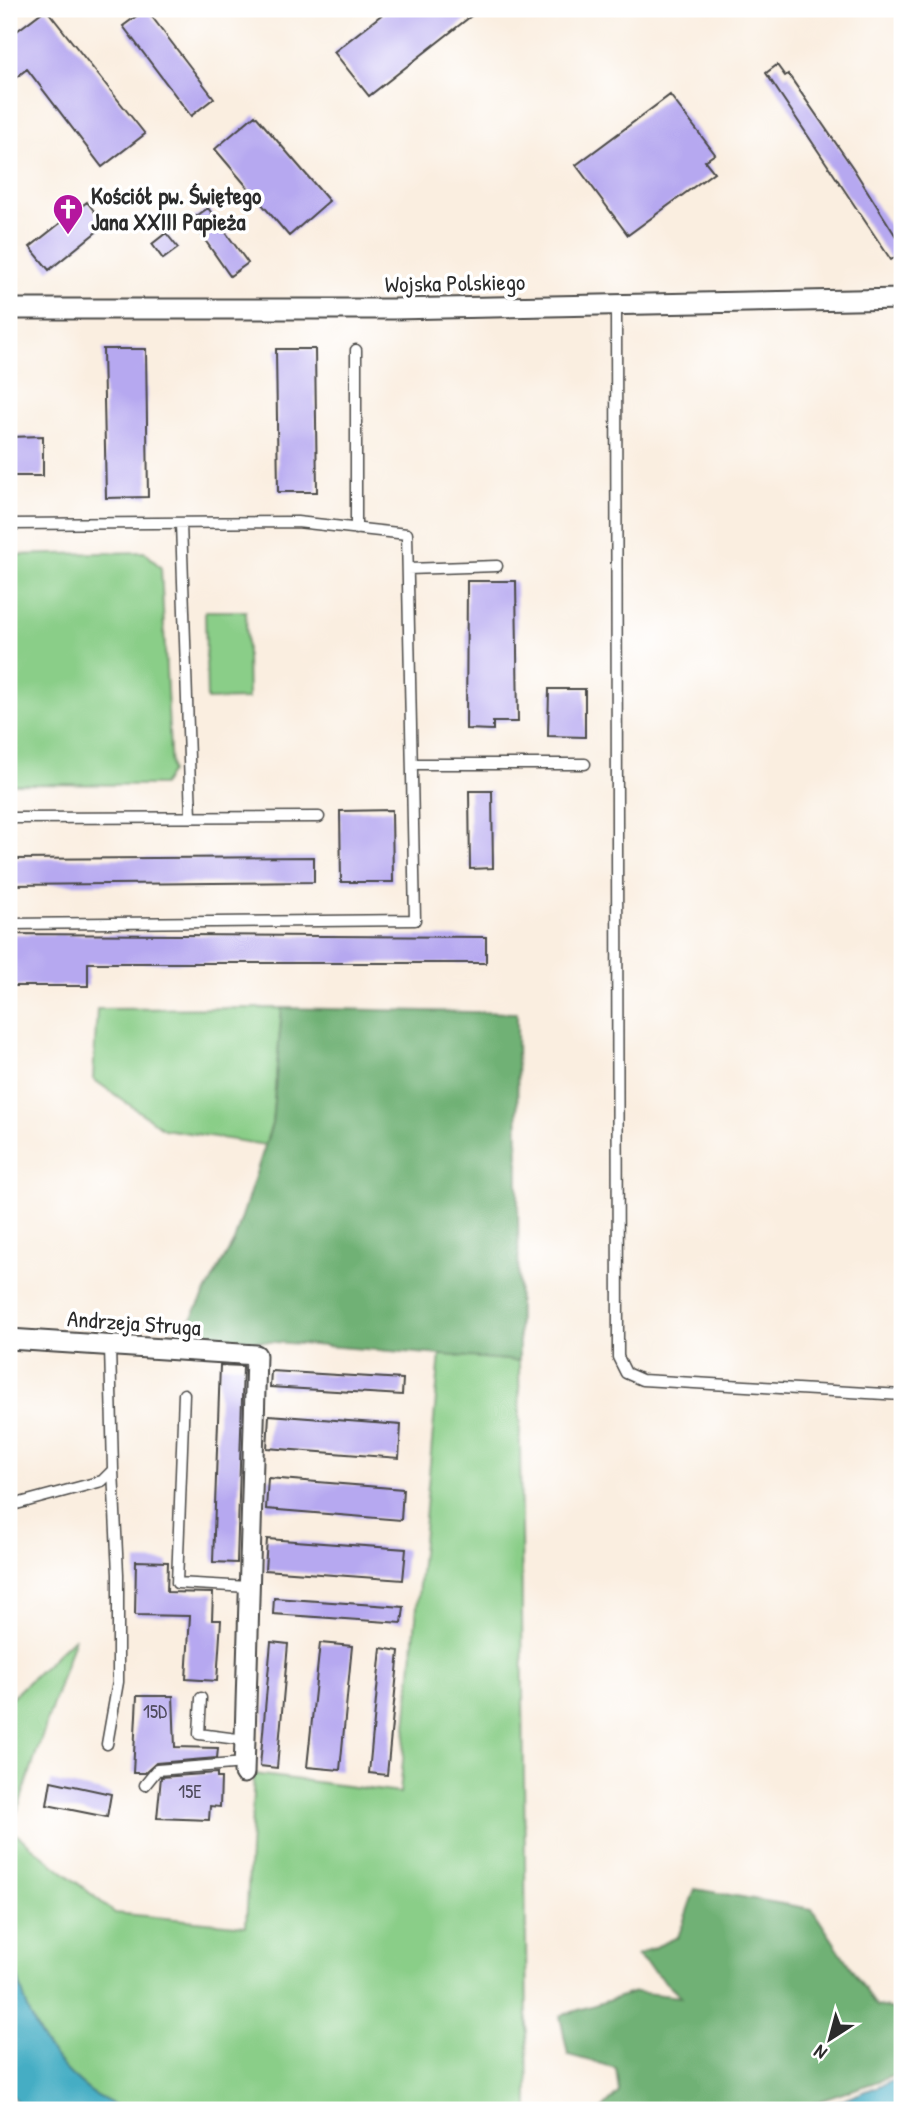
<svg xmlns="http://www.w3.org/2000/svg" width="911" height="2119" font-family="'Patrick Hand',sans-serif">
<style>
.green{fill:#8ace88;stroke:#5a7c5a;stroke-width:2}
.forest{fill:#6fb174;stroke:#4d6e50;stroke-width:2}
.water{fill:#45adc4;stroke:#386c78;stroke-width:2}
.building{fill:#b6a8f0}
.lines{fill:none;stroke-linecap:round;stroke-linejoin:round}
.service-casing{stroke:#4a4846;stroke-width:13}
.minor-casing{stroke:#4a4846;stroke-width:23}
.service{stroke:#fff;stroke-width:10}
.minor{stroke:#fff;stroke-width:19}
.labels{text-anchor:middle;stroke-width:7;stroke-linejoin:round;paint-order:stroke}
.number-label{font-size:19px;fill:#4e4a5c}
.poi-label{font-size:23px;font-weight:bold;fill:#2b2b2b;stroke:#fff;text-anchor:start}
.street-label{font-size:23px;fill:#2b2b2b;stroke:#fff}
</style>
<rect width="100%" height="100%" fill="#fff"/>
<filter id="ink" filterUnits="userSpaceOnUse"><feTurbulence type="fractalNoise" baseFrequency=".0143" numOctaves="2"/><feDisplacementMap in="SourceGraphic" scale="14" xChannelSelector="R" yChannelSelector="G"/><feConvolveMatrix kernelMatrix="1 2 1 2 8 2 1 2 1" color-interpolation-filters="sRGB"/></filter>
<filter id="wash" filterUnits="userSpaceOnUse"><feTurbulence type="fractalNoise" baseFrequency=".00686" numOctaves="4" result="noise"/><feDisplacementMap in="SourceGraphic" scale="28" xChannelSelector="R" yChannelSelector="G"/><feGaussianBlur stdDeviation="1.57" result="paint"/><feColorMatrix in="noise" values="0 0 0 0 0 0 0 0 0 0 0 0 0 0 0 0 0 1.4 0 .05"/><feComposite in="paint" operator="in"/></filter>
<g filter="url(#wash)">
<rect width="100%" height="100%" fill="#faeee0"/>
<path class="green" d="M 145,552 L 161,568 L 171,772 L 162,785 L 9,784 L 9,555 Z
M 205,611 L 246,611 L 248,699 L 207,700 Z
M 282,1008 L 272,1124 L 265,1145 L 164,1129 L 93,1079 L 97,1009 Z
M 440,1354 L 519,1361 L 528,2110 L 124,2110 C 113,2103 101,2099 91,2092 C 37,2052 21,2004 9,1940 L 9,1700 L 75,1637 L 11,1830 L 115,1913 L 246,1926 L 254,1774 L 400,1793 Z"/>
<path class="forest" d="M 282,1008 L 517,1013 L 519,1361 L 182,1335 L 234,1241 L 272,1124 Z
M 695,1889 L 812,1909 L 876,2006 L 902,2010 L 902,2073 L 793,2110 L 601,2110 L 619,2092 L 616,2068 L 568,2055 L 560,2016 L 635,1992 L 681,1997 L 637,1955 L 678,1937 Z"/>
<path class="water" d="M 9,1940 C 24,2005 35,2050 91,2092 C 101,2099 113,2103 124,2110 L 22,2110 L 9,2091 Z
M 902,2077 L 902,2110 L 817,2110 Z"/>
<g id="blocks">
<path class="building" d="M 46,9 L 145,134 L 102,167 L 27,69 L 9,83 L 9,37 Z
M 146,9 L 214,98 L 191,116 L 123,26 Z
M 389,9 L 480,9 L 369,96 L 334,52 Z
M 777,65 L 785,76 L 788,74 L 853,168 L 902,246 L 902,253 L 891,260 L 766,73 Z
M 670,95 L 715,154 L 705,161 L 714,172 L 628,235 L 576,165 Z
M 255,115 L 329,201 L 289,236 L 215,149 Z
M 87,202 L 105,225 L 49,270 L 30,247 Z
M 208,208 L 248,263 L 230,276 L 191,220 Z
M 166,233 L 178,248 L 163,259 L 152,244 Z
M 103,349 L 146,349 L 148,497 L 106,498 Z
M 276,349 L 315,349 L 317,492 L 278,492 Z
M 43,436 L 43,476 L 9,476 L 9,437 Z
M 467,581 L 516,581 L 518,722 L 493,722 L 493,730 L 466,729 Z
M 549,689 L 585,689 L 585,737 L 548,736 Z
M 469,791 L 492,791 L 493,868 L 470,869 Z
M 392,810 L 393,882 L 341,882 L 340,811 Z
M 314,857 L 314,882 L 9,885 L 9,859 Z
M 9,934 L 486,937 L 486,963 L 88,963 L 88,986 L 9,986 Z
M 220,1365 L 243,1366 L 237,1563 L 213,1562 Z
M 271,1371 L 403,1379 L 402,1395 L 270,1387 Z
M 269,1415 L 401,1425 L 399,1458 L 267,1448 Z
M 268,1478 L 403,1489 L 401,1520 L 266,1509 Z
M 267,1539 L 406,1549 L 403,1580 L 265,1570 Z
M 136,1561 L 168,1562 L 167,1592 L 213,1593 L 212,1620 L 221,1620 L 217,1681 L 186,1679 L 190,1616 L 135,1615 Z
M 274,1598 L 404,1607 L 402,1623 L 273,1614 Z
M 271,1642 L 288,1644 L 277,1768 L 260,1766 Z
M 320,1643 L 352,1646 L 340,1770 L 307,1767 Z
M 381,1648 L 399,1651 L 387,1775 L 369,1773 Z
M 137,1696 L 173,1696 L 175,1747 L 218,1748 L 217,1758 L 156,1763 L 145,1773 L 133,1773 Z
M 217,1773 L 217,1778 L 221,1778 L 220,1807 L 210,1806 L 209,1820 L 157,1818 L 161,1777 Z
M 51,1781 L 111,1794 L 107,1817 L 47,1805 Z"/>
</g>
</g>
<g filter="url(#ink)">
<use href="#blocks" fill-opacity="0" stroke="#4a4846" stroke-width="2"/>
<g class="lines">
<g class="service-casing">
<path id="service" d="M 616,304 L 618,1357 L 626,1373 L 642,1380 L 902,1395
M 181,523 L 191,817
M 9,524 L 297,522 L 407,534 L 415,920 L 9,924
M 356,529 L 356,350
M 408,569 L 497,566
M 412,764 L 585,764
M 9,818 L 319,817
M 184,1394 L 177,1583 L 249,1587
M 9,1506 L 102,1481 L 113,1470 L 110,1346
M 201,1698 L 199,1734 L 245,1740
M 107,1744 L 118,1682 L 118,1574 L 113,1470
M 145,1785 L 157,1770 L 245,1763"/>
</g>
<g class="minor-casing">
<path id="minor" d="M 9,309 L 393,309 L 902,299
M 9,1339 L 256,1355 L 244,1773"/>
</g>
<use href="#service" class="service"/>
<use href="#minor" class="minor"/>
</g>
</g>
<defs>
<g id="church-pin" transform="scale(1.575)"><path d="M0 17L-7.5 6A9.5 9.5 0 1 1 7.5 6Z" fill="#b5179e" stroke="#fff"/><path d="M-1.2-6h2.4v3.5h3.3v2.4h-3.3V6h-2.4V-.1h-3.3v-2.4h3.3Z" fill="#fff"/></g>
</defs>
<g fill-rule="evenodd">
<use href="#church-pin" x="68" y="209"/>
</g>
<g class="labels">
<g class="number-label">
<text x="155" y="1718">15D</text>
<text x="190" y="1798">15E</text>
</g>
<g class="poi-label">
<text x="91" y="204">Kościół pw. Świętego<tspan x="91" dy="26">Jana XXIII Papieża</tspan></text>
</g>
<g class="street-label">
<text transform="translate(455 283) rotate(-1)" y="8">Wojska Polskiego</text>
<text transform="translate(134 1323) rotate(4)" y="8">Andrzeja Struga</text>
</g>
</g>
<rect width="911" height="2119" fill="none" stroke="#fff" stroke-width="35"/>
<g transform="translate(830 2039) rotate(216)" stroke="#ffffff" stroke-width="5" paint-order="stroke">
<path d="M0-5L12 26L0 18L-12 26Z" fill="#2b2b2b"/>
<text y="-10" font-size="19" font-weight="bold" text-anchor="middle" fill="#2b2b2b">N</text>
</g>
</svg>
